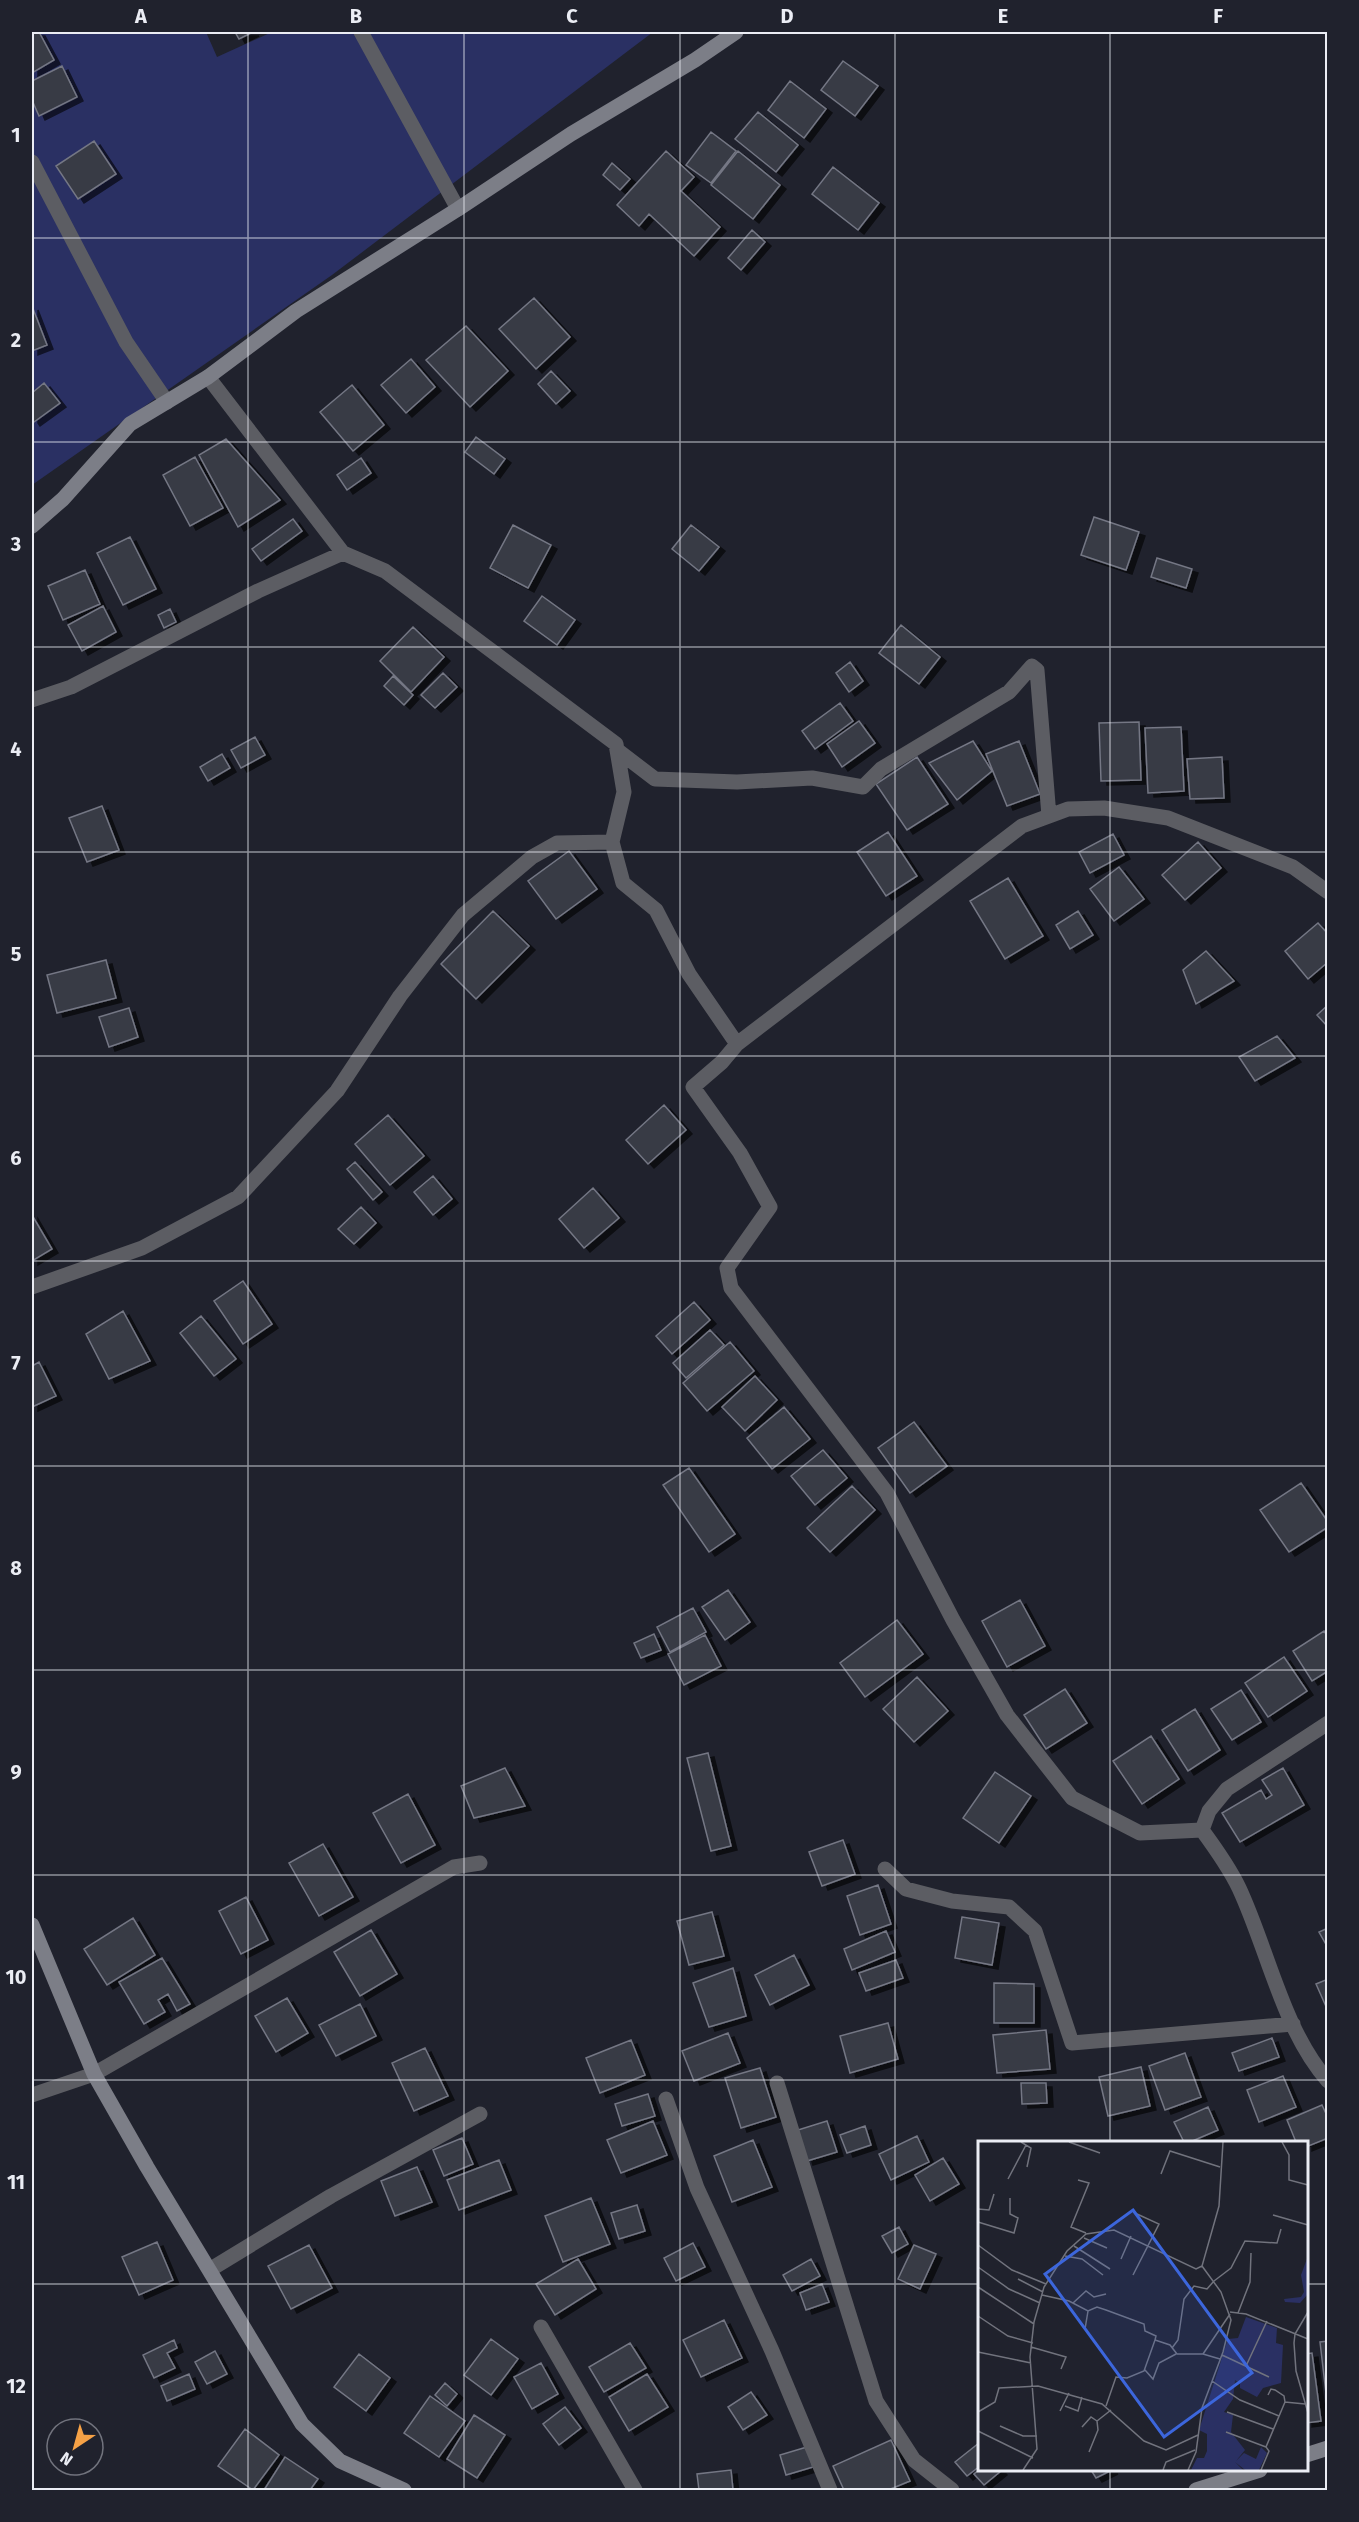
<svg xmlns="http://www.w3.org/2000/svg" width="1359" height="2522" font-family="'Fira Sans',sans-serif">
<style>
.green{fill:#2a3063}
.building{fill:#373a45;stroke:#747784;stroke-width:1.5;filter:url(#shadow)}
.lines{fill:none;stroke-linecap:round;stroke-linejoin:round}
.street{stroke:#5c5d63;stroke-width:15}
.secondary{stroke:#7c7e87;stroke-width:15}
.grid{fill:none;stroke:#ebedf4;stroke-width:1.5;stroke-opacity:0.55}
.inset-road{fill:none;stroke:#71737d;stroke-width:1.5}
.view{fill:#3c66dc;fill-opacity:0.15;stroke:#3c66dc;stroke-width:3}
.inset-edge{fill:none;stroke:#ebedf4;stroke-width:3}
.neatline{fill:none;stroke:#ebedf4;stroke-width:2}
.grid-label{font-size:20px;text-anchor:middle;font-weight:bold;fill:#ebedf4}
</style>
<defs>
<filter id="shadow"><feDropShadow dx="6" dy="4" stdDeviation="0" flood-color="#0009"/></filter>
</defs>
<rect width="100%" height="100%" fill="#20222d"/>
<path class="green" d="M 32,32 L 206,32 L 217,57 L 272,32 L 653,32 L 332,275 L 32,485 Z"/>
<path class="building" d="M 32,32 L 39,32 L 54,60 L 32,73 Z
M 235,32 L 253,32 L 239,39 Z
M 843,61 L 878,86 L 855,116 L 821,90 Z
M 62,66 L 77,97 L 39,116 L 32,100 L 32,81 Z
M 790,81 L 826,109 L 804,138 L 768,110 Z
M 758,112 L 798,145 L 776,172 L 735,139 Z
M 711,132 L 736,151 L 711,183 L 686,165 Z
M 94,141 L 116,174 L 78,199 L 56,166 Z
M 666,151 L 694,177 L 681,191 L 720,227 L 694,256 L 649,214 L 639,226 L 617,205 Z
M 738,151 L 780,185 L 753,219 L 711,185 Z
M 612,163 L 630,179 L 620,190 L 603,175 Z
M 833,167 L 879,203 L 858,230 L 812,194 Z
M 752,230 L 765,242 L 741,270 L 728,258 Z
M 534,298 L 570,337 L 536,369 L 499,329 Z
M 32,306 L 47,345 L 32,351 Z
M 466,326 L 508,371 L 470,407 L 426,360 Z
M 411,359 L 435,387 L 406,413 L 381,385 Z
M 551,371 L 570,391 L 556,404 L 538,384 Z
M 44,383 L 60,403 L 34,422 L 32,419 L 32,393 Z
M 352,385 L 384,425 L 353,451 L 320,412 Z
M 476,437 L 505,459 L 494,474 L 465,452 Z
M 226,439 L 280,500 L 238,527 L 199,455 Z
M 195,457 L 223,508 L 190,526 L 163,475 Z
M 361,458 L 371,473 L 347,490 L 337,475 Z
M 1094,517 L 1139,532 L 1126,570 L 1081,555 Z
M 293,519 L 302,531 L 261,561 L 252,549 Z
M 513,525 L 551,545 L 528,588 L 490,568 Z
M 691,525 L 719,547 L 699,571 L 672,549 Z
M 130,537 L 156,589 L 123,605 L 97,553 Z
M 1157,558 L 1192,569 L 1186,588 L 1151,577 Z
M 85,570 L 100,604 L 63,620 L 48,586 Z
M 542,596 L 575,620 L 557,645 L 524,621 Z
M 103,606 L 116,632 L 82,651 L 68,625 Z
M 170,609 L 176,622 L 164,628 L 158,615 Z
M 901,625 L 940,657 L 919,684 L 879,653 Z
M 413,627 L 444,657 L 411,692 L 380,661 Z
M 850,662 L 863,681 L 849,692 L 836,673 Z
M 443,673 L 457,687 L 435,708 L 421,695 Z
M 393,676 L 413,695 L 404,705 L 384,686 Z
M 840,703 L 853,721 L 815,749 L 802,731 Z
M 859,721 L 875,743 L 842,767 L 827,744 Z
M 1139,722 L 1141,780 L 1101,781 L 1099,723 Z
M 1181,727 L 1184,791 L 1148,793 L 1145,728 Z
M 255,737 L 265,755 L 241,768 L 231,750 Z
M 973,741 L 992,771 L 957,800 L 929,763 Z
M 1019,741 L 1040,794 L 1007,806 L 986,754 Z
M 222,754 L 230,768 L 208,781 L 200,767 Z
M 917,757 L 948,804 L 907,830 L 876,784 Z
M 1222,757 L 1224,798 L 1190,799 L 1187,759 Z
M 102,806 L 119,850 L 87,862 L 69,818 Z
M 888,832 L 917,876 L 886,896 L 857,852 Z
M 1113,834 L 1124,855 L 1090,873 L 1079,852 Z
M 1198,842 L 1221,868 L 1185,900 L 1162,875 Z
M 569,851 L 597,889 L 556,919 L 528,881 Z
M 1119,867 L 1144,899 L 1114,921 L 1090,889 Z
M 1008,878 L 1043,936 L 1005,959 L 970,901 Z
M 493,911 L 529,946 L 476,999 L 441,964 Z
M 1078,911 L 1093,935 L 1070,949 L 1056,925 Z
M 1318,923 L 1328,934 L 1328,962 L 1308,979 L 1285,951 Z
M 1206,951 L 1234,981 L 1196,1004 L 1183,970 Z
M 106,960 L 116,998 L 57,1013 L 47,975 Z
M 1328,1005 L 1328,1027 L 1317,1015 Z
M 129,1008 L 138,1037 L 109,1047 L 99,1017 Z
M 1277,1036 L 1295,1058 L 1255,1081 L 1239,1057 Z
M 664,1105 L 686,1130 L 648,1164 L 626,1140 Z
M 388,1115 L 424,1156 L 390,1185 L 355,1144 Z
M 355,1162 L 382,1192 L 373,1200 L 347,1169 Z
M 433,1176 L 452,1199 L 433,1215 L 414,1192 Z
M 593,1188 L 619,1218 L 584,1248 L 559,1219 Z
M 361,1207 L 376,1223 L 354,1244 L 338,1229 Z
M 32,1215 L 52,1249 L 32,1261 Z
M 243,1281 L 272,1324 L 243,1344 L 214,1301 Z
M 694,1302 L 710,1320 L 672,1354 L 656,1336 Z
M 123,1311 L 150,1361 L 109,1379 L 86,1334 Z
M 201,1316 L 236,1359 L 214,1376 L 180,1333 Z
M 710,1330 L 724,1345 L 686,1378 L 673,1363 Z
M 730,1342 L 754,1371 L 707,1411 L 683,1383 Z
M 39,1362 L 56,1396 L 32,1407 L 32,1366 Z
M 755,1376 L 777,1400 L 745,1431 L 722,1407 Z
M 784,1407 L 810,1439 L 772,1469 L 747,1438 Z
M 914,1422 L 947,1466 L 910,1493 L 878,1448 Z
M 823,1450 L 847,1478 L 815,1505 L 791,1476 Z
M 689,1468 L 735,1534 L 709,1552 L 663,1485 Z
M 1301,1483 L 1328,1522 L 1328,1527 L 1289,1552 L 1260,1510 Z
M 852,1486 L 875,1510 L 830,1552 L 807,1528 Z
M 728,1590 L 750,1622 L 725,1640 L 702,1607 Z
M 1020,1600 L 1045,1646 L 1007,1667 L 982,1621 Z
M 693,1608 L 706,1632 L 670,1652 L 657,1627 Z
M 897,1620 L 923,1654 L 865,1697 L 840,1663 Z
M 1324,1631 L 1328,1637 L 1328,1671 L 1312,1681 L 1293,1651 Z
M 654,1634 L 661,1650 L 641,1658 L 634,1643 Z
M 705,1635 L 721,1666 L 684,1685 L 668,1654 Z
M 1284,1657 L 1307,1691 L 1268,1717 L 1245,1683 Z
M 917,1677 L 948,1711 L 914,1742 L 883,1709 Z
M 1065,1689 L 1087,1723 L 1046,1749 L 1024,1715 Z
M 1241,1690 L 1261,1722 L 1232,1740 L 1211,1709 Z
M 1195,1709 L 1220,1750 L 1188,1771 L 1162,1730 Z
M 1151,1736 L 1179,1779 L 1142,1804 L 1113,1761 Z
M 708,1753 L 731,1846 L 711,1851 L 687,1758 Z
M 505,1768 L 525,1806 L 474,1818 L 461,1786 Z
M 1283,1768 L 1304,1805 L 1240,1842 L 1222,1813 L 1261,1790 L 1266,1799 L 1272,1795 L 1262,1780 Z
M 995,1772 L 1031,1796 L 999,1843 L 963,1818 Z
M 408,1794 L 435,1845 L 401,1863 L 373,1813 Z
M 843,1840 L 855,1874 L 822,1886 L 809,1852 Z
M 323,1844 L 353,1897 L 319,1916 L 289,1863 Z
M 878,1885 L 891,1924 L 860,1935 L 847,1896 Z
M 246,1897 L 268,1940 L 241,1954 L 219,1911 Z
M 712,1912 L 724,1956 L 689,1965 L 677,1921 Z
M 962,1917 L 999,1923 L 992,1965 L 955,1958 Z
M 133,1918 L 155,1955 L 107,1985 L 84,1949 Z
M 1328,1928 L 1328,1948 L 1319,1932 Z
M 371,1930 L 397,1974 L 360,1996 L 334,1952 Z
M 886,1931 L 895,1952 L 852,1970 L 844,1949 Z
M 794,1955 L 809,1985 L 770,2005 L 755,1975 Z
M 162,1958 L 190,2004 L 177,2011 L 168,1994 L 158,2000 L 165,2012 L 144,2024 L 119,1982 Z
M 896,1960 L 903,1978 L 866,1991 L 859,1973 Z
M 733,1968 L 746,2016 L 709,2027 L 693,1983 Z
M 1328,1979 L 1328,2011 L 1316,1984 Z
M 994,1983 L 1034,1984 L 1034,2023 L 994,2023 Z
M 287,1998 L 308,2033 L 276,2052 L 255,2016 Z
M 360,2004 L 376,2036 L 336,2056 L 319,2025 Z
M 888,2023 L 898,2059 L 850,2073 L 840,2036 Z
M 1046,2030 L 1050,2069 L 997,2073 L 993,2035 Z
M 728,2033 L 740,2063 L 694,2081 L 682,2051 Z
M 1272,2038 L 1279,2057 L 1239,2071 L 1232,2053 Z
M 631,2040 L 645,2075 L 600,2093 L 586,2058 Z
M 425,2048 L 448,2096 L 414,2111 L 392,2063 Z
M 1185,2053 L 1201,2097 L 1165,2110 L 1149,2066 Z
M 1141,2067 L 1150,2106 L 1108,2116 L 1099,2077 Z
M 760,2068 L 776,2117 L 741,2128 L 725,2078 Z
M 1283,2076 L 1296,2107 L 1259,2122 L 1247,2090 Z
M 1021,2083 L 1046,2083 L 1047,2103 L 1022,2104 Z
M 648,2094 L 655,2116 L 622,2126 L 615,2104 Z
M 1322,2105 L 1328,2118 L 1328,2138 L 1306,2147 L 1306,2142 L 1296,2142 L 1287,2120 Z
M 1208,2107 L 1218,2130 L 1190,2142 L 1184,2142 L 1174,2122 Z
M 653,2121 L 667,2155 L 621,2173 L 607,2140 Z
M 827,2121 L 837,2152 L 807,2161 L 798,2130 Z
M 865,2126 L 871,2145 L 847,2153 L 840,2135 Z
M 917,2136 L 929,2162 L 891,2180 L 879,2154 Z
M 462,2138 L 473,2164 L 444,2176 L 433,2150 Z
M 753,2140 L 772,2187 L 732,2202 L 714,2156 Z
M 943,2158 L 959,2184 L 930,2201 L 915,2175 Z
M 499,2160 L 511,2190 L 459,2210 L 447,2180 Z
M 417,2167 L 432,2202 L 395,2216 L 381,2181 Z
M 591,2198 L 610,2244 L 563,2262 L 545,2216 Z
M 637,2205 L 645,2231 L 619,2239 L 611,2213 Z
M 899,2227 L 908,2244 L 892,2253 L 882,2236 Z
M 157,2242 L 173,2280 L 139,2295 L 122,2257 Z
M 693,2243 L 705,2267 L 676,2281 L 664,2258 Z
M 309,2245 L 332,2288 L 291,2309 L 268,2266 Z
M 914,2245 L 936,2254 L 920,2289 L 898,2279 Z
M 578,2259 L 596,2289 L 555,2315 L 536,2284 Z
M 811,2259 L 820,2276 L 792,2291 L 783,2275 Z
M 822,2284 L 829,2302 L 806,2310 L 800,2293 Z
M 724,2320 L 742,2358 L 701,2377 L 683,2340 Z
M 491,2339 L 518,2359 L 491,2395 L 464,2375 Z
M 174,2340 L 177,2348 L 167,2353 L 175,2368 L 154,2378 L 143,2355 Z
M 1328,2341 L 1328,2402 L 1327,2402 L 1320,2342 Z
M 630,2343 L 646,2368 L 604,2392 L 589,2367 Z
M 215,2351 L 227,2374 L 207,2384 L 195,2362 Z
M 1312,2353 L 1321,2421 L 1306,2423 L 1306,2354 Z
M 359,2354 L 390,2378 L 366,2411 L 334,2387 Z
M 541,2363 L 558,2394 L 532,2409 L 514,2377 Z
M 189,2374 L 195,2389 L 167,2401 L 161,2386 Z
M 647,2374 L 668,2407 L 629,2431 L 609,2397 Z
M 445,2383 L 457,2394 L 447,2406 L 435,2395 Z
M 751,2392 L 767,2415 L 743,2430 L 728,2407 Z
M 430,2396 L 465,2421 L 439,2457 L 404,2433 Z
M 565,2407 L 581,2428 L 559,2445 L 543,2424 Z
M 474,2415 L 505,2435 L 477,2478 L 447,2459 Z
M 245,2429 L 279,2455 L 253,2490 L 218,2466 Z
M 891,2440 L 910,2481 L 888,2490 L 844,2490 L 833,2466 Z
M 979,2443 L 980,2466 L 967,2476 L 955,2462 Z
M 807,2447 L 813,2467 L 786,2475 L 780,2455 Z
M 285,2457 L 318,2479 L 310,2490 L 264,2490 Z
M 980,2469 L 1000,2470 L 1001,2471 L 984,2485 L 974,2474 Z
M 731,2470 L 733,2490 L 699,2490 L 697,2474 Z
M 1091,2470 L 1112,2470 L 1096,2478 Z"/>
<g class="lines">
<path class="street" d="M 361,32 L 458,209
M 32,162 L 126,342 L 167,402
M 208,377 L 343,553 L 385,571 L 616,744 L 624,792 L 612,842 L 623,883 L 656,910 L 689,974 L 737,1044 L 722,1062 L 693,1087 L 740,1153 L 770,1207 L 727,1268 L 731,1288 L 887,1493 L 953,1620 L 1007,1715 L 1072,1798 L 1140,1833 L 1202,1830 C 1216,1849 1229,1867 1239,1888 C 1268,1950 1283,2030 1328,2081
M 32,700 L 71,687 L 258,591 L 343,553
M 617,750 L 655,779 L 737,782 L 812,778 L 863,787 L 881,769 L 1009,692 L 1032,666 L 1037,670 L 1049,816
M 737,1044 L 1022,826 L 1068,809 L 1104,808 L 1168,818 L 1293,867 L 1328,892
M 32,1287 L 142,1248 L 238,1197 L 337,1091 L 400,996 L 463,915 L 532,857 L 557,843 L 612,842
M 1202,1830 L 1209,1811 L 1227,1789 L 1328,1723
M 885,1869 L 906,1889 L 952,1901 L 1009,1907 L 1035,1931 L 1072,2043 L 1293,2024
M 777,2083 L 876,2401 L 914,2460 L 952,2490
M 32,2095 L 94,2074 L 454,1867 L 480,1863
M 666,2099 L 697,2188 L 772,2351 L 830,2490
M 211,2269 L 331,2196 L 480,2114
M 541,2327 L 635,2490"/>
<path class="secondary" d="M 32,526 L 63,499 L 130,424 L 208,377 L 296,311 L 458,209 L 571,134 L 695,60 L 736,32
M 32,1925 L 94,2074 L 147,2167 L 302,2424 L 340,2461 L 404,2490
M 1306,2455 L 1328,2448
M 1196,2490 L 1260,2470"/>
</g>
<path class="grid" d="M 248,32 L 248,2490M 464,32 L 464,2490M 680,32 L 680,2490M 895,32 L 895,2490M 1110,32 L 1110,2142M 32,238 L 1328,238M 32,442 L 1328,442M 32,647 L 1328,647M 32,852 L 1328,852M 32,1056 L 1328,1056M 32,1261 L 1328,1261M 32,1466 L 1328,1466M 32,1670 L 1328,1670M 32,1875 L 1328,1875M 32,2080 L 1328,2080M 32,2284 L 980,2284M 1306,2284 L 1328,2284M 1110,2470 L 1110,2490"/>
<g transform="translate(978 2141)">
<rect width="330" height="330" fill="#20222d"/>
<path d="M 330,115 L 330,153 L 322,162 L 307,161 L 306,158 L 323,156 L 326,151 L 323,134 ZM 268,176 L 299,187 L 298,202 L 305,204 L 303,242 L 285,247 L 279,256 L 262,247 L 262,242 L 257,239 L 255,258 L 246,271 L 255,274 L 253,291 L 267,309 L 258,320 L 266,312 L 278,318 L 283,306 L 289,312 L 281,329 L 267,329 L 257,321 L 265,329 L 213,329 L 219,317 L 226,317 L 229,310 L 229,293 L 221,289 L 250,198 L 260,197 Z" fill="#2a3063"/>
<path class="inset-road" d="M 43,1 L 53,7 L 49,26M 91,1 L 122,12M 304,1 L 311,14 L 311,39 L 330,44M 183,33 L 192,10 L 242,26M 30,38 L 48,4M 100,39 L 111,42 L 93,86 L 108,92M 0,68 L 11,69 L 16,53M 295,74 L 330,84M 0,81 L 36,92 L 40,77 L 32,73 L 32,57M 106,97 L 129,107M 0,104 L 34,129 L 68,143M 96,105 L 132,128M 87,115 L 104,118 L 125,134M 143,118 L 153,95M 0,126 L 31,148 L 62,162M 155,134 L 181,83 L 159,73M 40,138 L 65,151M 236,140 L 253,127 L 267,100 L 299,102 L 303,88M 0,146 L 56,183M 64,154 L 91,160 L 110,170 L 119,166 L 128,169 L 166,183 L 167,190 L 178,195 L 177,199 L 192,204 L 199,213 L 225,213 L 242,218M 95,162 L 108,150 L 116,156 L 128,153M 252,171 L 268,173 L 330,198M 330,171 L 317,193 L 316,202 L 318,230 L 330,272M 260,172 L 272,141 L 273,112M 0,175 L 30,195 L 55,202M 107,188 L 110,170M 53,206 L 88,216 L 83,228M 194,207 L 200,199 L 206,158 L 216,145 L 229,148 L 236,140M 0,211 L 53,222M 225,213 L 252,173M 244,214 L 291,236M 268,225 L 289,180M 167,229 L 175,238 L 181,222 L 198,213M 234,240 L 262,259 L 301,275M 290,254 L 293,248 L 297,249 L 306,255 L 307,261M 87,265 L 100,270 L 104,256M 128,265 L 138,236 L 149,237 L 166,230 L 177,199M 82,270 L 91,252M 0,271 L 17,261 L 21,247 L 60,245 L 124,263 L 166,300 L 188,309 L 220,294M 249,271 L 295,288M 22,285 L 45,295 L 59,295M 104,286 L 113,276 L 119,280M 0,290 L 55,317M 248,291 L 288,306M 111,311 L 120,289 L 119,280 L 133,269M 45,329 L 59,308 L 52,216 L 56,181 L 66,146 L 89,110 L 108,93 L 136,89 L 218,128 L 224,125M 185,329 L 188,321 L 217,309M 210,329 L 218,311 L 224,267 L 245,211 L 253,179 L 243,151 L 224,125 L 241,65 L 245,1M 283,329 L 291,310 L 288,306 L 307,261 L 327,263"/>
<path class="view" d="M 155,69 L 274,232 L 186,296 L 67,133 Z"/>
<rect width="330" height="330" class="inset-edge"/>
</g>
<rect width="1359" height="2522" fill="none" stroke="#20222d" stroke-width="66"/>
<g transform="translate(75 2447) rotate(216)"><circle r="28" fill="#20222d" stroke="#71737d" stroke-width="1.5"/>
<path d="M0-4.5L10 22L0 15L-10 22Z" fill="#f6a246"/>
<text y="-9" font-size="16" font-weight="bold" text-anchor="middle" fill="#ebedf4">N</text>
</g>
<rect x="33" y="33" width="1293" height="2456" class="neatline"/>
<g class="grid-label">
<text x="141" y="23">A</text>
<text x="356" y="23">B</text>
<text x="572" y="23">C</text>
<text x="787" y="23">D</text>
<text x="1003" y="23">E</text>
<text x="1218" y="23">F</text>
<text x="16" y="142">1</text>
<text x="16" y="347">2</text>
<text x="16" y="551">3</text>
<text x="16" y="756">4</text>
<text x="16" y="961">5</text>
<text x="16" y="1165">6</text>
<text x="16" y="1370">7</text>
<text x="16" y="1575">8</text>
<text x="16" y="1779">9</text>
<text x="16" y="1984">10</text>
<text x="16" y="2189">11</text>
<text x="16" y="2393">12</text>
</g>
</svg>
